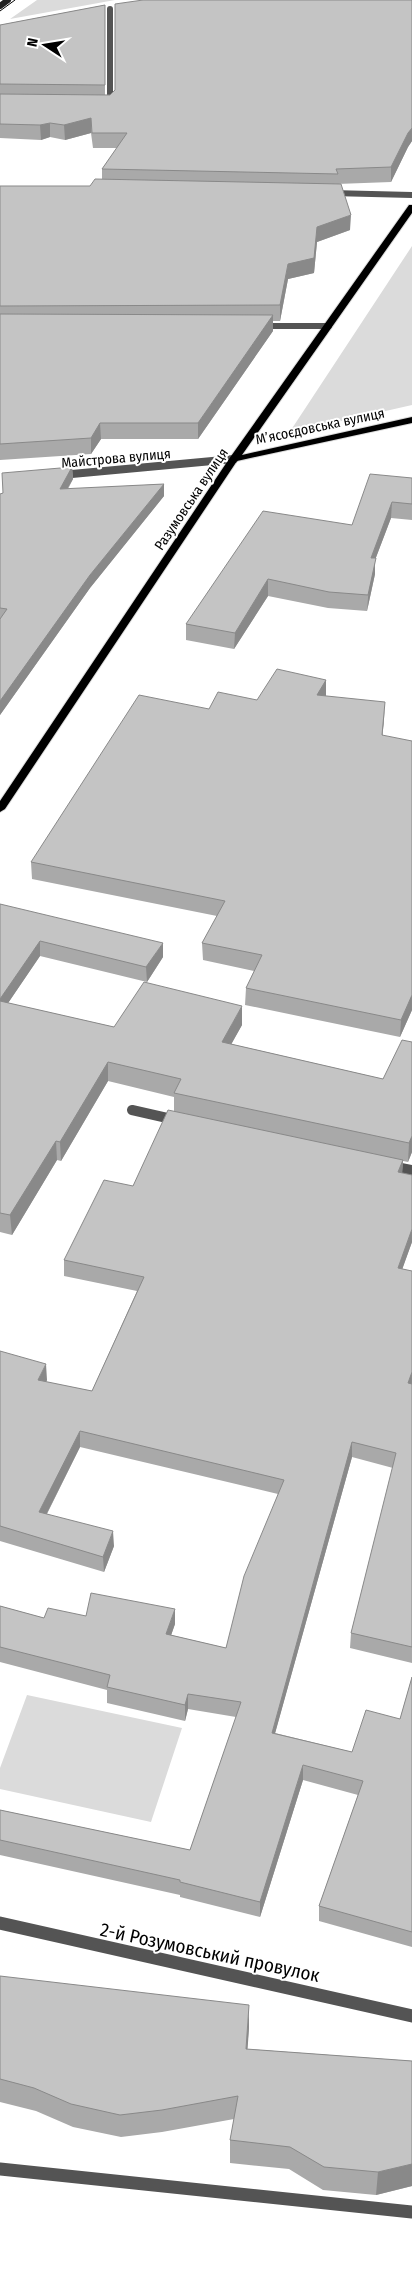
<svg xmlns="http://www.w3.org/2000/svg" width="412" height="2279" font-family="'Fira Sans Condensed',sans-serif">
<style>
.green{fill:#dbdbdb}
.lines{fill:none;stroke-linecap:round;stroke-linejoin:round}
.primary-casing{stroke:#dbdbdb;stroke-width:2}
.street-far3{stroke:#545454;stroke-width:6}
.street-far2{stroke:#545454;stroke-width:8}
.street-far1{stroke:#545454;stroke-width:10}
.street{stroke:#545454;stroke-width:13}
.secondary{stroke:#212121;stroke-width:6}
.primary{fill:#000;fill-rule:evenodd}
.tram{stroke:#000;stroke-width:1}
.wall{fill:#a9a9a9}
.shaded-wall{fill:#898989}
.building{fill:#c4c4c4;stroke:#898989}
.labels{text-anchor:middle;stroke-width:4;stroke-linejoin:round;paint-order:stroke}
.far-street-label{font-size:14px;fill:#000;stroke:#fff}
.near-street-label{font-size:19px;fill:#000;stroke:#fff}
</style>
<rect width="100%" height="100%" fill="#fff"/>
<path class="green" d="M 37,0 L 115,0 L 10,19 Z
M 412,246 L 412,405 L 289,433 Z
M 27,1695 L 182,1728 L 151,1822 L 0,1789 L 0,1768 Z"/>
<g class="lines">
<g class="primary-casing">
<path id="primary" d="M 409,205 L 412,205 L 412,213 L 242,455 L 412,417 L 412,423 L 237,461 L 5,809 L 0,812 L 0,801 L 229,459 Z"/>
</g>
<path class="street-far3" d="M 105,104 L 110,104 L 110,9
M 331,193 L 412,195
M 261,326 L 329,326"/>
<path class="street-far2" d="M 61,475 L 234,459"/>
<path class="street-far1" d="M 132,1110 L 176,1120
M 391,1166 L 412,1170"/>
<path class="street" d="M 0,1923 L 412,2016
M 0,2169 L 412,2212"/>
<path class="secondary" d="M 0,6 L 8,0"/>
<use href="#primary" class="primary"/>
<path class="tram" d="M 0,11 L 15,0"/>
</g>
<path class="wall" d="M 412,0 L 412,141 L 408,147 L 391,182 L 337,184 L 350,230 L 317,242 L 314,273 L 288,279 L 280,321 L 273,321 L 273,331 L 198,439 L 101,439 L 91,454 L 0,460 L 0,186 L 90,186 L 102,179 L 102,169 L 117,148 L 93,148 L 91,133 L 65,140 L 50,137 L 41,140 L 0,138 L 0,25 L 105,5 L 105,95 L 110,95 Z
M 72,467 L 73,479 L 68,489 L 164,484 L 164,496 L 90,588 L 0,715 L 0,494 L 3,493 Z
M 412,478 L 412,520 L 391,518 L 375,560 L 375,574 L 367,611 L 328,608 L 268,596 L 234,649 L 186,640 L 186,624 L 352,525 Z
M 326,680 L 326,696 L 384,719 L 382,736 L 412,741 L 412,1010 L 400,1037 L 245,1005 L 246,988 L 254,971 L 203,960 L 202,943 L 217,916 L 32,879 L 31,862 L 209,709 L 257,700 Z
M 0,904 L 163,957 L 147,982 L 40,956 L 8,1003 L 114,1027 L 242,1025 L 231,1044 L 383,1079 L 412,1042 L 412,1152 L 408,1162 L 403,1161 L 402,1173 L 412,1242 L 402,1269 L 412,1271 L 412,1663 L 350,1648 L 351,1633 L 393,1468 L 352,1457 L 275,1733 L 352,1752 L 400,1719 L 412,1677 L 412,1947 L 319,1921 L 319,1906 L 358,1795 L 303,1780 L 260,1917 L 180,1897 L 180,1895 L 0,1855 L 0,1810 L 190,1850 L 236,1717 L 188,1709 L 185,1721 L 107,1703 L 107,1690 L 0,1662 L 0,1606 L 44,1618 L 86,1616 L 175,1624 L 171,1635 L 226,1648 L 278,1494 L 80,1447 L 47,1514 L 114,1546 L 104,1572 L 0,1541 L 0,1351 L 47,1380 L 46,1382 L 92,1391 L 137,1291 L 64,1276 L 64,1260 L 133,1186 L 174,1111 L 174,1097 L 108,1081 L 61,1161 L 57,1160 L 12,1235 L 0,1232 Z
M 0,1976 L 249,2028 L 247,2049 L 412,2061 L 412,2186 L 376,2195 L 323,2190 L 289,2169 L 230,2163 L 230,2140 L 234,2119 L 162,2132 L 121,2137 L 73,2127 L 36,2111 L 0,2102 Z"/>
<path class="shaded-wall" d="M 91,118 L 91,133 L 65,140 L 64,125 Z
M 50,123 L 50,137 L 41,140 L 40,125 Z
M 412,128 L 412,141 L 408,147 L 391,182 L 391,167 L 408,133 Z
M 351,215 L 350,230 L 317,242 L 314,273 L 288,279 L 280,321 L 280,305 L 288,264 L 317,227 Z
M 273,315 L 273,331 L 198,439 L 198,423 Z
M 100,423 L 101,439 L 91,454 L 91,438 Z
M 72,467 L 73,479 L 60,501 L 60,489 Z
M 164,484 L 164,496 L 90,588 L 0,715 L 0,701 L 90,575 Z
M 392,502 L 391,518 L 375,560 L 375,574 L 367,611 L 371,558 Z
M 268,579 L 268,596 L 234,649 L 235,633 Z
M 326,680 L 326,696 L 317,695 Z
M 385,702 L 384,719 L 381,752 L 382,735 Z
M 40,941 L 40,956 L 0,1015 L 0,999 Z
M 163,943 L 163,957 L 147,982 L 146,967 Z
M 412,995 L 412,1010 L 400,1037 L 401,1020 Z
M 242,1006 L 242,1025 L 222,1061 L 222,1042 Z
M 108,1062 L 108,1081 L 61,1161 L 60,1142 Z
M 412,1136 L 412,1152 L 408,1162 L 409,1143 Z
M 56,1141 L 57,1160 L 12,1235 L 10,1215 Z
M 403,1160 L 402,1175 L 398,1172 Z
M 412,1229 L 412,1242 L 397,1284 L 398,1268 Z
M 46,1364 L 47,1380 L 39,1396 L 38,1380 Z
M 412,1372 L 412,1384 L 408,1383 Z
M 80,1431 L 80,1447 L 40,1527 L 39,1512 Z
M 352,1442 L 352,1457 L 271,1748 L 272,1733 Z
M 113,1531 L 114,1546 L 104,1572 L 103,1557 Z
M 175,1609 L 175,1624 L 166,1650 L 166,1634 Z
M 188,1694 L 188,1709 L 185,1721 L 185,1705 Z
M 303,1765 L 303,1780 L 260,1917 L 260,1902 Z
M 249,2005 L 249,2028 L 246,2072 L 246,2049 Z
M 412,2164 L 412,2186 L 376,2195 L 378,2172 Z"/>
<path class="building" d="M 143,0 L 412,0 L 412,128 L 408,133 L 391,167 L 336,169 L 338,174 L 102,169 L 127,133 L 92,133 L 91,118 L 64,125 L 50,123 L 40,125 L 0,124 L 0,94 L 110,95 L 115,90 L 115,4 Z
M 105,5 L 105,85 L 0,84 L 0,25 Z
M 95,179 L 341,184 L 351,215 L 317,227 L 314,258 L 288,264 L 280,305 L 0,306 L 0,186 L 90,186 Z
M 0,314 L 273,315 L 198,423 L 100,423 L 91,438 L 0,444 Z
M 72,467 L 60,489 L 164,484 L 90,575 L 0,701 L 0,619 L 7,609 L 0,608 L 0,494 L 3,493 L 2,473 Z
M 370,474 L 412,478 L 412,504 L 392,502 L 371,558 L 376,558 L 368,595 L 329,592 L 268,579 L 235,633 L 186,624 L 263,511 L 352,525 Z
M 277,669 L 326,680 L 317,695 L 385,702 L 382,735 L 412,741 L 412,995 L 401,1020 L 246,988 L 262,955 L 202,943 L 225,901 L 31,862 L 139,695 L 209,709 L 218,692 L 257,700 Z
M 0,904 L 163,943 L 146,967 L 40,941 L 0,999 Z
M 144,982 L 242,1006 L 222,1042 L 383,1079 L 402,1040 L 412,1042 L 412,1136 L 409,1143 L 174,1093 L 181,1079 L 108,1062 L 60,1142 L 56,1141 L 10,1215 L 0,1213 L 0,1001 L 114,1027 Z
M 168,1110 L 403,1160 L 398,1172 L 412,1175 L 412,1229 L 398,1268 L 412,1271 L 412,1372 L 408,1383 L 412,1384 L 412,1647 L 351,1633 L 396,1453 L 352,1442 L 272,1733 L 352,1752 L 366,1710 L 400,1719 L 412,1677 L 412,1932 L 319,1906 L 363,1781 L 303,1765 L 260,1902 L 180,1882 L 180,1880 L 0,1840 L 0,1810 L 190,1850 L 241,1702 L 188,1694 L 185,1705 L 107,1687 L 110,1675 L 0,1647 L 0,1606 L 44,1618 L 48,1608 L 86,1616 L 91,1593 L 175,1609 L 166,1634 L 226,1648 L 244,1576 L 284,1480 L 80,1431 L 39,1512 L 113,1531 L 103,1557 L 0,1526 L 0,1351 L 46,1364 L 38,1380 L 92,1391 L 144,1277 L 64,1260 L 104,1180 L 133,1186 Z
M 0,1976 L 249,2005 L 246,2049 L 412,2061 L 412,2164 L 378,2172 L 324,2167 L 290,2147 L 230,2140 L 238,2096 L 162,2110 L 120,2115 L 71,2104 L 34,2088 L 0,2079 Z"/>
<g class="labels">
<g class="far-street-label">
<text transform="translate(320 426) rotate(-12)" y="5">Мʼясоєдовська вулиця</text>
<text transform="translate(116 458) rotate(-5)" y="5">Майстрова вулиця</text>
<text transform="translate(191 499) rotate(-56)" y="5">Разумовська вулиця</text>
</g>
<g class="near-street-label">
<text transform="translate(210 1952) rotate(12)" y="7">2-й Розумовський провулок</text>
</g>
</g>
<g transform="translate(45 45) rotate(282)" stroke="#ffffff" stroke-width="4" paint-order="stroke">
<path d="M0-4L9 19L0 12L-9 19Z" fill="#000000"/>
<text y="-8" font-size="14" font-weight="bold" text-anchor="middle" fill="#000000">N</text>
</g>
</svg>
